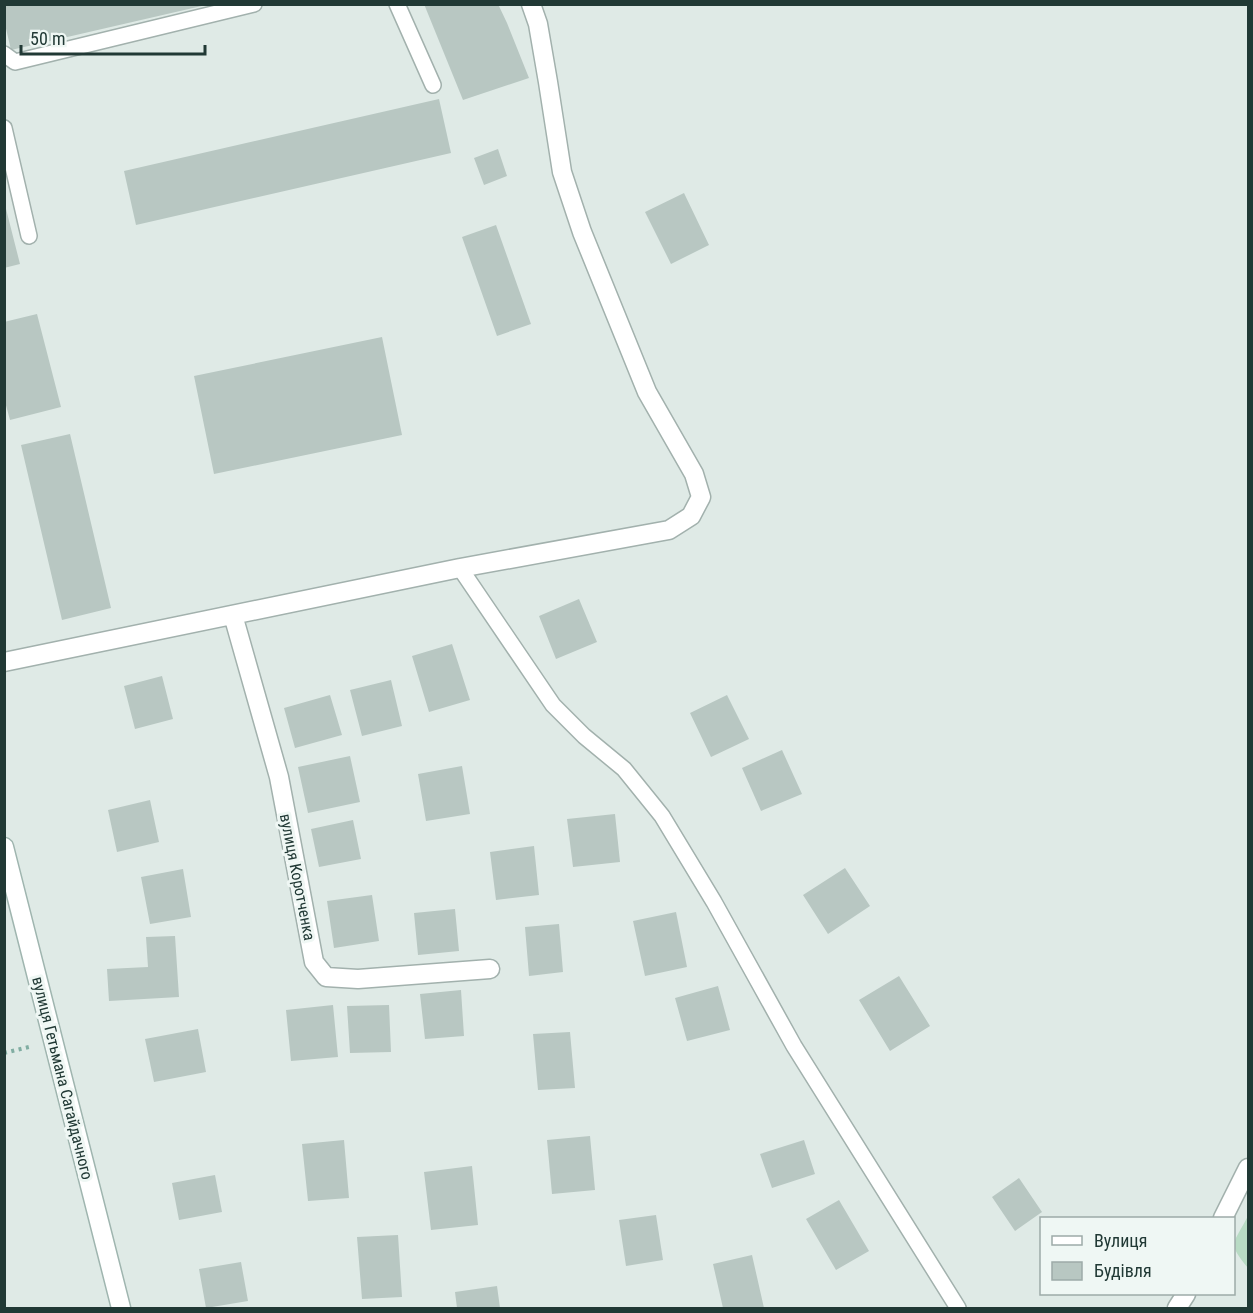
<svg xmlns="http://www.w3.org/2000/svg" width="1253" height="1313" font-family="'Roboto Condensed',sans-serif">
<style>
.green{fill:#b8dbc4}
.building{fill:#b8c7c2}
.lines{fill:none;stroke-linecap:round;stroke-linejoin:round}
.service-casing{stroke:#a2b1ad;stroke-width:18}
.minor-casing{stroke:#a2b1ad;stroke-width:21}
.secondary-casing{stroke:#9fb5af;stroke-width:21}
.path{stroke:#80ada2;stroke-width:4;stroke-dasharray:3 4.5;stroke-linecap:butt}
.service{stroke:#fff;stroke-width:15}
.minor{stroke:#fff;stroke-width:18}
.secondary{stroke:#fff;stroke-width:18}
.labels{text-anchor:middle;stroke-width:6;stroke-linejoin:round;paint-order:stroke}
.street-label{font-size:16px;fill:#213935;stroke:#eff7f4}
</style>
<rect width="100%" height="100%" fill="#dfeae6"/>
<path class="green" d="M 1248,1216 L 1248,1268 C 1227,1242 1233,1245 1248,1216 Z"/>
<path class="building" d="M 4,4 L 206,4 L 206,5 L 11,50 L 4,20 Z
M 424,4 L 498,4 L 507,23 L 529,78 L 463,100 Z
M 439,99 L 451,153 L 136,225 L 124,171 Z
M 498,149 L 507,176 L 484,185 L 474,158 Z
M 684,193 L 709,245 L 671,264 L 645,212 Z
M 4,201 L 20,264 L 4,268 Z
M 496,225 L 531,324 L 497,336 L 462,237 Z
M 37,314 L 61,407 L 10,420 L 4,398 L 4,322 Z
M 382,337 L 402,435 L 214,474 L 194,376 Z
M 70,434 L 111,608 L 62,620 L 21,445 Z
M 579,599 L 597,642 L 556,659 L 539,616 Z
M 452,644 L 470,700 L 429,712 L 412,656 Z
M 162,676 L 173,719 L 135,729 L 124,686 Z
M 391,680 L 402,726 L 362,736 L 350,690 Z
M 330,695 L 342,735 L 295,748 L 284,708 Z
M 727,695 L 749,739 L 711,757 L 690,713 Z
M 782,750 L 802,794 L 761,811 L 742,768 Z
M 350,756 L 360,802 L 308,813 L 298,767 Z
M 462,766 L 470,814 L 426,821 L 418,774 Z
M 150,800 L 159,842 L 117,852 L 108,810 Z
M 615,814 L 620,862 L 573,867 L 567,819 Z
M 353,820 L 361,859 L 319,867 L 311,829 Z
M 534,846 L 539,895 L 496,900 L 490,852 Z
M 845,868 L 870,906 L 828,934 L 803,895 Z
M 183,869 L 191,917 L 150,924 L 141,877 Z
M 372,895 L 379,941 L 334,948 L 327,901 Z
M 455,909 L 459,951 L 418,955 L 414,913 Z
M 676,912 L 687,967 L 645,976 L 633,921 Z
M 559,924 L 563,972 L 529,976 L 525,927 Z
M 175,936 L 179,997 L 109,1001 L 107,969 L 148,967 L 146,937 Z
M 899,976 L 930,1026 L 890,1051 L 859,1000 Z
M 718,986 L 730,1030 L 687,1041 L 675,998 Z
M 461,990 L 464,1036 L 425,1039 L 420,994 Z
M 333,1005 L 338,1057 L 291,1061 L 286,1010 Z
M 389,1005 L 391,1052 L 350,1053 L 347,1006 Z
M 198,1029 L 206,1072 L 154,1082 L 145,1039 Z
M 570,1032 L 575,1088 L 538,1090 L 533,1034 Z
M 590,1136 L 595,1190 L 552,1194 L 547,1140 Z
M 344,1140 L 349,1198 L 308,1201 L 302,1144 Z
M 804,1140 L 815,1174 L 772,1188 L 760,1154 Z
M 472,1166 L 478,1225 L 431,1230 L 424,1172 Z
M 215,1175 L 222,1212 L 179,1220 L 172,1183 Z
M 1019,1178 L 1042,1212 L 1015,1231 L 992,1197 Z
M 839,1200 L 869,1251 L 836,1270 L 806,1219 Z
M 656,1215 L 663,1260 L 626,1266 L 619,1220 Z
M 398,1235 L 402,1297 L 362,1299 L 357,1237 Z
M 752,1255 L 764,1308 L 723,1308 L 713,1264 Z
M 241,1262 L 248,1301 L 206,1308 L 199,1269 Z
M 497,1286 L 500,1308 L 457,1308 L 455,1292 Z"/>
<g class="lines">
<g class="service-casing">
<path id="service" d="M 397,4 L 433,85
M 4,54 L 15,62 L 254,4
M 4,128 L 29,236
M 460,568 L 553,705 L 584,736 L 624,769 L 662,816 L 714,902 L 794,1046 L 958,1308"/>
</g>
<g class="minor-casing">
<path id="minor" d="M 233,615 L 279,777 L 314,962 L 326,977 L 358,979 L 490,969
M 4,662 L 460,568 L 669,530 L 691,516 L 701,497 L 694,474 L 647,392 L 582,232 L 562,172 L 548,82 L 538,24 L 531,4
M 1223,1218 L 1248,1168
M 1177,1308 L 1186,1294"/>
</g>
<g class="secondary-casing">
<path id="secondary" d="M 4,847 L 121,1308"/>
</g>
<path class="path" d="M 4,1053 L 33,1046"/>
<use href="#service" class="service"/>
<use href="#minor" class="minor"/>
<use href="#secondary" class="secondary"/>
</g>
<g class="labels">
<g class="street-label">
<text transform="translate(298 877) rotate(79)" y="6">вулиця Коротченка</text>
<text transform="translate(63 1078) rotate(76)" y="6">вулиця Гетьмана Сагайдачного</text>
</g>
</g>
<rect width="1253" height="1313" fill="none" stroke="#213935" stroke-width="12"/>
<rect x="1040" y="1217" width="195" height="78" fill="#eff7f4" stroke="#9daba8" stroke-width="1.5"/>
<rect x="1052" y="1236" width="30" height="9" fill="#ffffff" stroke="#9daba8" stroke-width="1.5"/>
<text x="1094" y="1247" font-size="18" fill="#213935">Вулиця</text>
<rect x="1052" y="1262" width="30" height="18" fill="#b8c7c2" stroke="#9daba8" stroke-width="1.5"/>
<text x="1094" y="1277" font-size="18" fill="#213935">Будівля</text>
<path d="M21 45v9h184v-9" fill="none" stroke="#213935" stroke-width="3"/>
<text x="30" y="45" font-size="18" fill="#213935" stroke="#eff7f4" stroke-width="4.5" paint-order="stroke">50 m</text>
</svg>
